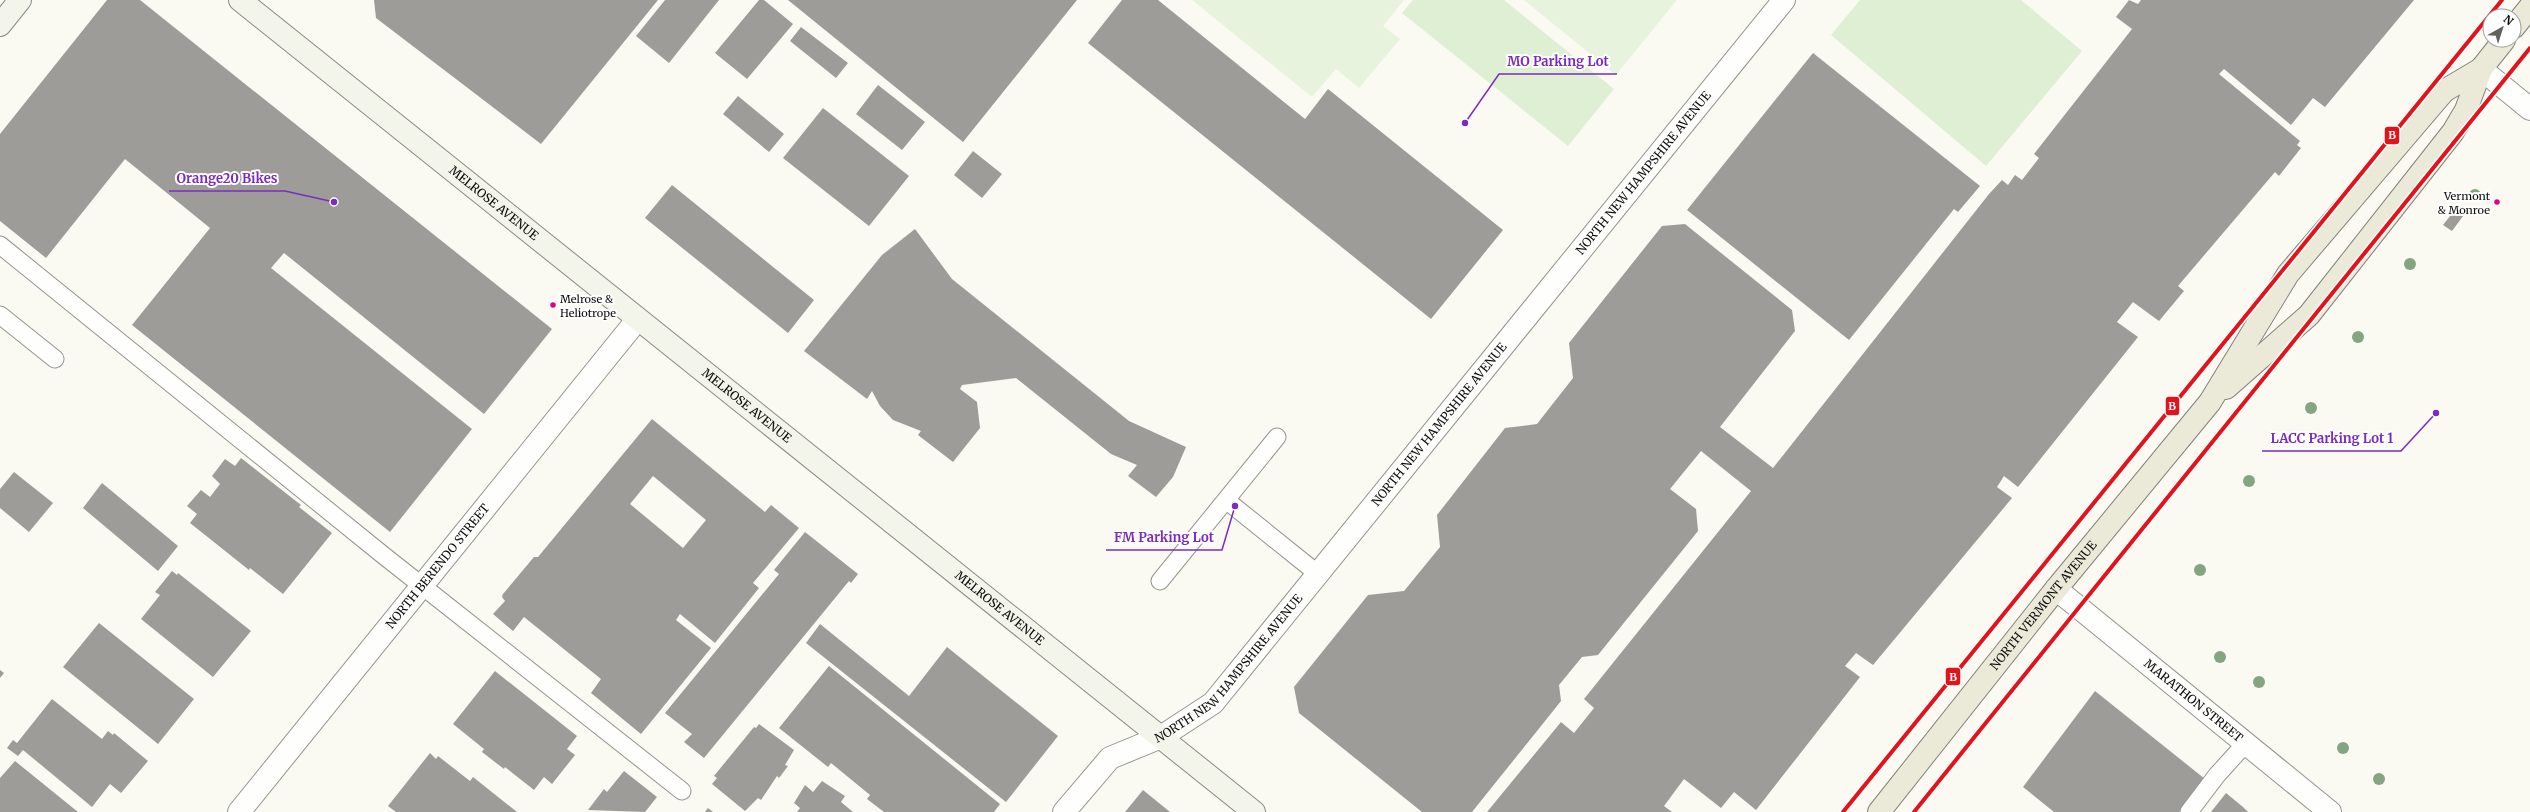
<svg xmlns="http://www.w3.org/2000/svg" width="2530" height="812" font-family="Merriweather,serif">
<style>
.green{fill:#deefd3}
.pitch{fill:#e8f3dd}
.building{fill:#9d9c98;fill-rule:evenodd}
.lines{fill:none;stroke-linecap:round;stroke-linejoin:round}
.lane-casing{stroke:#949490;stroke-width:19}
.street-casing{stroke:#949490;stroke-width:24}
.secondary-casing{stroke:#8a8a87;stroke-width:24}
.primary-casing{stroke:#81817d;stroke-width:24}
.lane{stroke:#fefefd;stroke-width:17}
.street{stroke:#fefefd;stroke-width:22}
.secondary{stroke:#f3f4ea;stroke-width:22}
.primary{stroke:#ebead9;stroke-width:22}
.metro-1-casing{stroke:#fff;stroke-width:7}
.metro-1{stroke:#e3131b;stroke-width:4}
.tree{fill:#83a57f}
.bus-dot{fill:#e5007d;stroke:#fff;stroke-width:1.5}
.labels{text-anchor:middle;stroke-width:4;stroke-linejoin:round;paint-order:stroke}
.bus-label{font-size:11px;fill:#0d0d0d;stroke:#fff;text-anchor:end}
.street-label{font-size:12px;fill:#0d0d0d;stroke:#fff}
.leader{fill:none;stroke:#7b2cbf;stroke-width:1.5}
.callout-dot{fill:#7b2cbf;stroke:#fff;stroke-width:1.5}
.callout-label{font-size:13px;text-anchor:middle;font-weight:bold;fill:#7b2cbf;stroke:#fff;stroke-width:4;stroke-linejoin:round;paint-order:stroke}
.line-badge{stroke:#fff;stroke-width:1.5}
.badge-label{font-size:11px;text-anchor:middle;font-weight:bold;fill:#fff}
</style>
<rect width="100%" height="100%" fill="#fafaf2"/>
<path class="green" d="M 1413,0 L 1504,0 L 1614,89 L 1568,146 L 1402,13 Z
M 1860,0 L 2021,0 L 2082,51 L 1986,166 L 1831,35 Z"/>
<path class="pitch" d="M 1192,0 L 1404,0 L 1383,26 L 1400,39 L 1359,88 L 1336,69 L 1312,97 Z
M 1524,0 L 1677,0 L 1616,75 Z"/>
<path class="building" d="M 107,0 L 140,0 L 552,329 L 484,414 L 284,253 L 271,268 L 472,429 L 390,532 L 132,325 L 210,228 L 125,159 L 46,258 L 0,221 L 0,134 Z
M 374,0 L 658,0 L 541,144 L 376,18 Z
M 665,0 L 719,0 L 669,63 L 636,36 Z
M 759,0 L 764,0 L 793,24 L 747,79 L 715,53 Z
M 788,0 L 1077,0 L 963,142 Z
M 1122,0 L 1158,0 L 1305,119 L 1328,89 L 1503,230 L 1431,319 L 1088,43 Z
M 2129,0 L 2138,4 L 2141,0 L 2414,0 L 2325,107 L 2313,98 L 2291,125 L 2224,69 L 2219,74 L 2300,141 L 2297,145 L 2301,148 L 2279,176 L 2275,172 L 2178,286 L 2184,291 L 2159,321 L 2133,302 L 2117,322 L 2138,337 L 2018,487 L 2004,476 L 1997,487 L 2012,498 L 1873,665 L 1856,653 L 1845,666 L 1860,677 L 1756,810 L 1734,792 L 1721,808 L 1684,779 L 1664,806 L 1672,812 L 1487,812 L 1561,722 L 1574,733 L 1594,708 L 1584,699 L 1751,491 L 1701,451 L 1670,489 L 1696,509 L 1698,531 L 1598,655 L 1582,657 L 1559,685 L 1561,701 L 1472,812 L 1422,812 L 1299,713 L 1294,687 L 1368,595 L 1404,591 L 1440,547 L 1437,515 L 1505,428 L 1537,424 L 1573,378 L 1569,343 L 1662,226 L 1685,224 L 1792,310 L 1795,331 L 1720,427 L 1773,468 L 1989,194 L 2002,180 L 2008,185 L 2015,175 L 2022,180 L 2039,158 L 2034,154 L 2132,29 L 2116,17 Z
M 801,27 L 848,63 L 836,78 L 790,41 Z
M 1813,53 L 1980,186 L 1958,212 L 1954,209 L 1849,340 L 1687,210 Z
M 878,85 L 925,122 L 902,150 L 856,114 Z
M 738,96 L 784,134 L 769,152 L 723,114 Z
M 823,108 L 909,176 L 869,226 L 783,158 Z
M 973,151 L 1002,174 L 982,198 L 954,175 Z
M 672,185 L 814,300 L 788,333 L 645,218 Z
M 2458,206 L 2466,212 L 2452,231 L 2443,225 Z
M 915,229 L 952,279 L 1129,421 L 1186,447 L 1173,477 L 1156,497 L 1128,476 L 1137,465 L 1111,454 L 1016,378 L 962,385 L 960,389 L 977,402 L 980,428 L 953,462 L 918,435 L 921,431 L 893,420 L 880,406 L 872,391 L 867,399 L 804,351 L 882,255 Z
M 652,419 L 765,512 L 771,505 L 799,528 L 753,583 L 759,588 L 715,643 L 680,614 L 676,620 L 711,648 L 641,734 L 591,693 L 601,679 L 524,617 L 513,631 L 493,614 L 505,601 L 502,597 L 503,594 L 534,557 L 538,557 ZM 653,476 L 706,520 L 683,548 L 630,504 Z
M 241,458 L 301,505 L 299,507 L 332,533 L 283,594 L 250,568 L 249,570 L 190,523 L 197,514 L 187,506 L 201,490 L 210,497 L 220,484 L 212,476 L 225,459 L 235,466 Z
M 14,472 L 53,503 L 29,532 L 0,508 L 0,489 Z
M 102,483 L 178,546 L 158,571 L 83,508 Z
M 805,532 L 858,574 L 851,583 L 849,581 L 704,758 L 684,742 L 692,734 L 665,713 L 779,574 L 774,570 Z
M 172,571 L 177,575 L 178,573 L 251,631 L 213,677 L 141,619 L 160,595 L 155,592 Z
M 99,623 L 194,699 L 158,744 L 63,667 Z
M 820,624 L 909,696 L 947,647 L 1058,736 L 1006,802 L 806,643 Z
M 829,666 L 1000,804 L 994,812 L 884,812 L 867,799 L 870,795 L 831,763 L 828,767 L 779,728 Z
M 0,670 L 4,673 L 0,678 Z
M 495,671 L 577,736 L 567,749 L 575,755 L 552,784 L 544,777 L 534,790 L 505,767 L 504,769 L 482,752 L 484,749 L 453,724 Z
M 2095,691 L 2205,779 L 2179,812 L 2054,812 L 2023,787 Z
M 52,699 L 102,739 L 108,731 L 113,735 L 114,733 L 148,761 L 121,793 L 110,784 L 92,807 L 23,750 L 18,756 L 7,748 L 13,740 L 17,743 Z
M 759,724 L 794,750 L 785,765 L 788,766 L 779,778 L 777,776 L 761,800 L 758,798 L 745,811 L 712,784 L 717,778 L 714,776 L 754,727 L 756,728 Z
M 430,753 L 436,759 L 438,756 L 470,781 L 473,777 L 517,812 L 396,812 L 388,806 Z
M 15,761 L 78,812 L 0,812 L 0,778 Z
M 624,771 L 657,797 L 645,812 L 588,810 L 604,789 L 607,792 Z
M 822,781 L 845,796 L 841,802 L 853,812 L 797,812 L 800,808 L 794,803 L 805,785 L 813,792 Z
M 1143,790 L 1170,812 L 1125,812 Z
M 2226,793 L 2243,807 L 2248,812 L 2211,812 Z
M 708,808 L 713,812 L 705,812 Z"/>
<g class="lines">
<g class="lane-casing">
<path id="lane" d="M 0,245 L 383,555 L 682,791
M 0,315 L 55,359
M 1226,500 L 1318,574
M 1160,581 L 1277,437
M 2189,812 L 2217,775 L 2246,743"/>
</g>
<g class="street-casing">
<g id="street">
<path d="M 2481,69 L 2530,109"/>
<path id="s1" d="M 2056,589 L 2330,812"/>
<path id="s2" d="M 239,812 L 637,320"/>
<path id="s3" d="M 1064,812 L 1110,758 L 1161,737 L 1213,703 L 1784,0"/>
</g>
</g>
<g class="secondary-casing">
<g id="secondary">
<path id="s4" d="M 240,0 L 1254,812"/>
<path d="M 0,25 L 20,0"/>
</g>
</g>
<g class="primary-casing">
<g id="primary">
<path d="M 2514,27 L 2530,7"/>
<path d="M 2226,388 L 2309,315 L 2453,132 L 2466,110 L 2481,69 L 2504,40"/>
<path id="s5" d="M 1879,812 L 2056,589 L 2210,402 L 2288,274 L 2444,91 L 2481,69"/>
</g>
</g>
<use href="#lane" class="lane"/>
<use href="#street" class="street"/>
<use href="#secondary" class="secondary"/>
<use href="#primary" class="primary"/>
<g class="metro-1-casing">
<path id="metro-1" d="M 1843,812 L 2502,0
M 1914,812 L 2530,48"/>
</g>
<use href="#metro-1" class="metro-1"/>
</g>
<g class="tree">
<circle cx="2475" cy="195" r="6"/>
<circle cx="2410" cy="264" r="6"/>
<circle cx="2358" cy="337" r="6"/>
<circle cx="2311" cy="408" r="6"/>
<circle cx="2249" cy="481" r="6"/>
<circle cx="2200" cy="570" r="6"/>
<circle cx="2220" cy="657" r="6"/>
<circle cx="2259" cy="682" r="6"/>
<circle cx="2343" cy="748" r="6"/>
<circle cx="2379" cy="779" r="6"/>
</g>
<g class="bus-dot">
<circle cx="2497" cy="202" r="3.5"/>
<circle cx="553" cy="305" r="3.5"/>
</g>
<g class="labels">
<g class="bus-label">
<text x="2490" y="200">Vermont<tspan x="2490" dy="14">&amp; Monroe</tspan></text>
<text x="560" y="303" text-anchor="start">Melrose &amp;<tspan x="560" dy="14">Heliotrope</tspan></text>
</g>
<g class="street-label">
<text dy="4" stroke="none"><textPath href="#s3" startOffset="871">NORTH NEW HAMPSHIRE AVENUE</textPath></text>
<text dy="4" stroke="none"><textPath href="#s4" startOffset="325">MELROSE AVENUE</textPath></text>
<text dy="4" stroke="none"><textPath href="#s4" startOffset="649">MELROSE AVENUE</textPath></text>
<text dy="4" stroke="none"><textPath href="#s3" startOffset="547">NORTH NEW HAMPSHIRE AVENUE</textPath></text>
<text dy="4" stroke="none"><textPath href="#s2" startOffset="316">NORTH BERENDO STREET</textPath></text>
<text dy="4" stroke="none"><textPath href="#s5" startOffset="264">NORTH VERMONT AVENUE</textPath></text>
<text dy="4" stroke="none"><textPath href="#s4" startOffset="973">MELROSE AVENUE</textPath></text>
<text dy="4" stroke="none"><textPath href="#s3" startOffset="223">NORTH NEW HAMPSHIRE AVENUE</textPath></text>
<text dy="4" stroke="none"><textPath href="#s1" startOffset="177">MARATHON STREET</textPath></text>
</g>
</g>
<path class="leader" d="M1465 123L1499 74H1617M334 202L285 191H169M2436 413L2401 451H2262M1235 506L1222 550H1106"/>
<g class="callout-dot">
<circle cx="1465" cy="123" r="4"/>
<circle cx="334" cy="202" r="4"/>
<circle cx="2436" cy="413" r="4"/>
<circle cx="1235" cy="506" r="4"/>
</g>
<g class="callout-label">
<text x="1558" y="66">MO Parking Lot</text>
<text x="227" y="183">Orange20 Bikes</text>
<text x="2332" y="443">LACC Parking Lot 1</text>
<text x="1164" y="542">FM Parking Lot</text>
</g>
<g class="line-badge">
<rect x="2384" y="126" width="16" height="19" rx="4" fill="#e3131b"/>
<rect x="2165" y="396" width="15" height="20" rx="4" fill="#e3131b"/>
<rect x="1945" y="667" width="16" height="19" rx="4" fill="#e3131b"/>
</g>
<g class="badge-label">
<text x="2392" y="139">B</text>
<text x="2172" y="410">B</text>
<text x="1953" y="681">B</text>
</g>
<g transform="translate(2502 28) rotate(39)"><circle r="19" fill="#ffffff" stroke="#9e9e9e"/>
<path d="M0-3L7 15L0 10L-7 15Z" fill="#60605d"/>
<text y="-6" font-size="11" font-weight="bold" text-anchor="middle" fill="#0d0d0d">N</text>
</g>
</svg>
